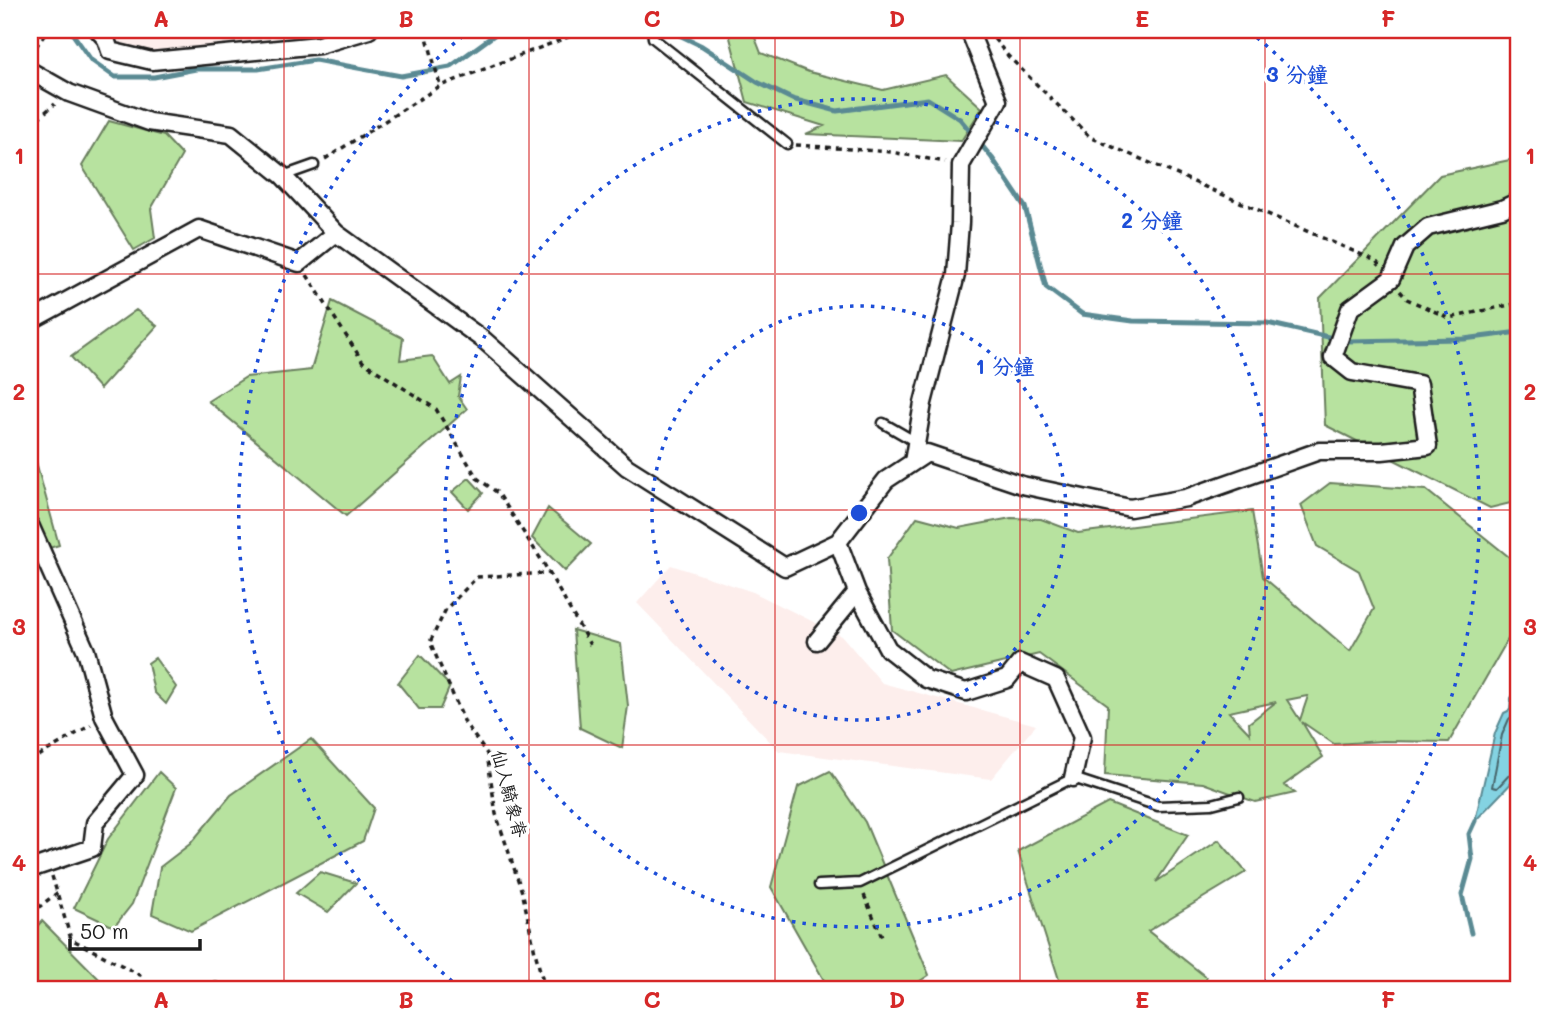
<svg xmlns="http://www.w3.org/2000/svg" width="1549" height="1019" font-family="Mali,'LXGW WenKai TC',sans-serif">
<style>
.built{fill:#fdeeec}
.green{fill:#b7e29f;stroke:#6a7f5e;stroke-width:2;fill-rule:evenodd}
.water{fill:#84d3e2;stroke:#5a8a93;stroke-width:2}
.lines{fill:none;stroke-linecap:round;stroke-linejoin:round}
.shore{stroke:#46656b;stroke-width:2}
.stream{stroke:#5a8a93;stroke-width:5}
.service-casing{stroke:#1c1c1c;stroke-width:13}
.minor-casing{stroke:#1c1c1c;stroke-width:21}
.path{stroke:#1c1c1c;stroke-width:3.5;stroke-dasharray:5 5;stroke-linecap:butt}
.service{stroke:#fff;stroke-width:8}
.minor{stroke:#fff;stroke-width:16}
.grid{fill:none;stroke:#d62828;stroke-width:2;stroke-opacity:0.55}
.ring{fill:none;stroke:#1d4ed8;stroke-width:3.5;stroke-dasharray:3.5 7}
.labels{text-anchor:middle;stroke-width:7;stroke-linejoin:round;paint-order:stroke}
.street-label{font-size:18px;fill:#1c1c1c;stroke:#fff}
.centre{fill:#1d4ed8;stroke:#fff;stroke-width:3.5}
.ring-label{font-size:21px;text-anchor:middle;font-weight:bold;fill:#1d4ed8;stroke:#fff;stroke-width:7;stroke-linejoin:round;paint-order:stroke}
.neatline{fill:none;stroke:#d62828;stroke-width:2.5}
.grid-label{font-size:23px;text-anchor:middle;font-weight:bold;fill:#d62828}
</style>
<rect width="100%" height="100%" fill="#fff"/>
<filter id="ink" filterUnits="userSpaceOnUse"><feTurbulence type="fractalNoise" baseFrequency=".0143" numOctaves="2"/><feDisplacementMap in="SourceGraphic" scale="14" xChannelSelector="R" yChannelSelector="G"/><feConvolveMatrix kernelMatrix="1 2 1 2 8 2 1 2 1" color-interpolation-filters="sRGB"/></filter>
<g filter="url(#ink)">
<path class="built" d="M 72,30 L 425,30 L 144,56 Z
M 671,565 L 753,592 L 842,636 L 882,683 L 1036,725 L 991,779 L 779,751 L 637,603 Z"/>
<path class="green" d="M 728,30 L 752,30 L 761,53 L 809,72 L 883,90 L 946,75 L 982,108 L 961,141 L 806,134 L 824,126 L 747,102 Z
M 109,121 L 164,136 L 182,155 L 151,209 L 155,238 L 134,250 L 82,166 Z
M 1519,158 L 1519,501 L 1490,508 L 1325,425 L 1320,298 L 1440,175 Z
M 332,301 L 403,338 L 400,360 L 432,356 L 450,384 L 461,377 L 458,396 L 467,409 L 346,516 L 208,401 L 246,377 L 311,370 Z
M 136,310 L 157,326 L 100,389 L 71,357 Z
M 30,440 L 59,545 L 46,549 L 30,499 Z
M 469,478 L 483,493 L 468,509 L 452,492 Z
M 1330,483 L 1426,490 L 1519,565 L 1519,620 L 1449,742 L 1383,741 L 1334,744 L 1302,722 L 1323,757 L 1284,785 L 1295,793 L 1255,802 L 1203,783 L 1105,775 L 1108,705 L 1039,654 L 951,675 L 892,630 L 887,559 L 917,517 L 959,528 L 1011,518 L 1041,519 L 1078,533 L 1252,511 L 1263,577 L 1350,651 L 1374,609 L 1359,571 L 1317,546 L 1301,505 ZM 1307,696 L 1308,696 L 1300,720 L 1287,700 ZM 1276,702 L 1249,723 L 1250,734 L 1229,712 Z
M 548,508 L 591,544 L 565,571 L 532,538 Z
M 573,630 L 621,644 L 628,706 L 622,748 L 580,728 Z
M 420,655 L 450,686 L 440,709 L 419,709 L 398,683 Z
M 155,658 L 176,687 L 166,704 L 154,692 L 148,663 Z
M 311,739 L 374,808 L 363,841 L 191,931 L 152,914 L 160,867 L 190,844 L 231,795 Z
M 830,771 L 865,822 L 929,975 L 908,989 L 829,989 L 771,887 L 798,787 Z
M 159,772 L 176,788 L 132,904 L 114,927 L 74,908 L 108,839 Z
M 1108,803 L 1188,835 L 1156,882 L 1219,840 L 1246,872 L 1148,931 L 1206,977 L 1209,989 L 1062,989 L 1018,851 Z
M 320,872 L 356,883 L 328,912 L 296,893 Z
M 42,921 L 106,986 L 217,982 L 220,989 L 30,989 L 30,934 Z"/>
<path class="water" d="M 1511,677 L 1519,679 L 1519,775 L 1475,821 L 1495,733 L 1504,713 L 1510,710 L 1511,698 L 1515,692 Z"/>
<g class="lines">
<path class="shore" d="M 1519,699 L 1516,713 L 1509,719 L 1502,735 L 1492,787 L 1497,788 L 1512,772 L 1519,770"/>
<path class="stream" d="M 70,30 L 91,60 L 115,77 L 154,77 L 196,69 L 258,69 L 315,60 L 401,76 L 450,67 L 501,30
M 669,30 L 702,46 L 757,82 L 792,99 L 837,111 L 928,99 L 960,119 L 992,158 L 1025,207 L 1046,287 L 1082,314 L 1133,321 L 1267,323 L 1346,341 L 1464,339 L 1519,332
M 1471,933 L 1462,895 L 1472,859 L 1469,834 L 1475,821"/>
<g class="service-casing">
<path id="service" d="M 652,30 L 653,38 L 787,144
M 283,176 L 314,165
M 883,423 L 916,442
M 819,885 L 860,883 L 1073,778 L 1158,806 L 1212,804 L 1239,797"/>
</g>
<g class="minor-casing">
<path id="minor" d="M 98,30 L 106,39 L 110,51 L 152,61 L 319,45 L 369,30
M 30,71 L 69,93 L 149,122 L 231,134 L 283,176 L 336,233 L 485,341 L 627,467 L 785,567 L 838,542 L 886,480 L 927,453 L 1022,485 L 1130,508 L 1186,498 L 1319,451 L 1382,451 L 1428,446 L 1419,384 L 1352,372 L 1333,357 L 1350,309 L 1391,279 L 1405,247 L 1428,227 L 1502,209 L 1519,201
M 30,321 L 199,229 L 299,263 L 336,233
M 913,462 L 923,403 L 956,275 L 960,223 L 961,165 L 998,101 L 969,30
M 30,525 L 86,651 L 104,717 L 135,775 L 95,823 L 92,848 L 30,869
M 857,592 L 888,649 L 926,679 L 966,692 L 1007,679 L 1020,663 L 1056,679 L 1082,737 L 1073,778
M 817,641 L 857,592 L 838,542"/>
</g>
<path class="path" d="M 425,30 L 440,85
M 988,31 L 1008,56 L 1090,137 L 1376,261 L 1380,266
M 30,55 L 48,30
M 30,125 L 55,104
M 796,145 L 891,152 L 945,162
M 325,159 L 440,86 L 568,37 L 566,30
M 307,275 L 363,362 L 436,409 L 477,478 L 498,493 L 544,564 L 590,645
M 1400,291 L 1407,299 L 1449,318 L 1519,303
M 30,761 L 91,725
M 52,876 L 71,939 L 140,975 L 133,989
M 864,895 L 882,937
M 30,914 L 57,893
M 545,989 L 535,952 L 523,895 L 496,814 L 487,754 L 465,723 L 430,642 L 446,609 L 477,577 L 549,573"/>
<use href="#service" class="service"/>
<use href="#minor" class="minor"/>
</g>
</g>
<path class="grid" d="M 284,30 L 284,989M 529,30 L 529,989M 775,30 L 775,989M 1020,30 L 1020,989M 1265,30 L 1265,989M 30,274 L 1519,274M 30,510 L 1519,510M 30,745 L 1519,745"/>
<g class="ring">
<circle cx="859" cy="513" r="207"/>
<circle cx="859" cy="513" r="414"/>
<path d="M460 988A620 620 0 0 1 469 31M1249 31A620 620 0 0 1 1258 988"/>
</g>
<g class="labels">
<g class="street-label">
<text transform="translate(509 794) rotate(75)" y="6">仙人騎象脊</text>
</g>
</g>
<circle cx="859" cy="513" r="10" class="centre"/>
<g class="ring-label">
<text x="1297" y="82">3 分鐘</text>
<text x="1152" y="228">2 分鐘</text>
<text x="1005" y="374">1 分鐘</text>
</g>
<rect width="1549" height="1019" fill="none" stroke="#fff" stroke-width="77"/>
<path d="M70 939v10h130v-10" fill="none" stroke="#1c1c1c" stroke-width="3.5"/>
<text x="80" y="939" font-size="21" fill="#1c1c1c" stroke="#ffffff" stroke-width="5" paint-order="stroke">50 m</text>
<rect x="38" y="38" width="1472" height="943" class="neatline"/>
<g class="grid-label">
<text x="161" y="27">A</text>
<text x="406" y="27">B</text>
<text x="652" y="27">C</text>
<text x="897" y="27">D</text>
<text x="1142" y="27">E</text>
<text x="1388" y="27">F</text>
<text x="19" y="164">1</text>
<text x="1530" y="164">1</text>
<text x="19" y="400">2</text>
<text x="1530" y="400">2</text>
<text x="19" y="635">3</text>
<text x="1530" y="635">3</text>
<text x="19" y="871">4</text>
<text x="1530" y="871">4</text>
<text x="161" y="1008">A</text>
<text x="406" y="1008">B</text>
<text x="652" y="1008">C</text>
<text x="897" y="1008">D</text>
<text x="1142" y="1008">E</text>
<text x="1388" y="1008">F</text>
</g>
</svg>
